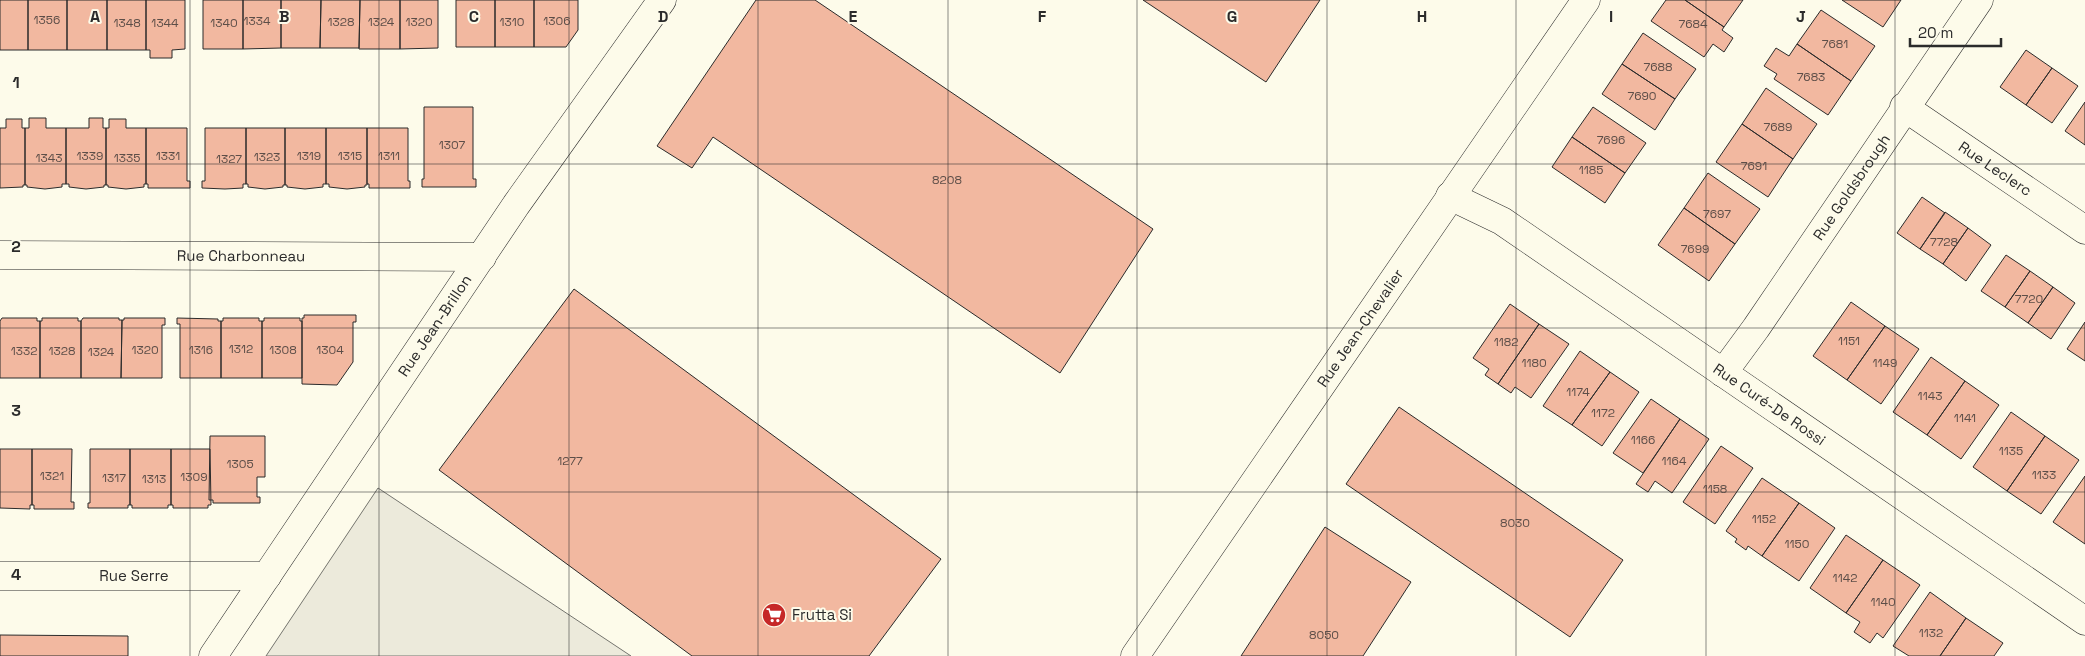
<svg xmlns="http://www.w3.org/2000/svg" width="2085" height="656" font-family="'Space Grotesk',sans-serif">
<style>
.parking{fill:#eceadb;stroke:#74746e}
.building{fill:#f2b8a0;stroke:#2b2b2b}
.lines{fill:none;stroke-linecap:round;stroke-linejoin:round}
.street-casing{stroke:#2b2b2b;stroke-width:29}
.street{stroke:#fdfbea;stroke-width:28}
.grid{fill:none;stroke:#2b2b2b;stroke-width:1;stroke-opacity:0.55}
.labels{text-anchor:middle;stroke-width:4;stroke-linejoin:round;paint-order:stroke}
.number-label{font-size:12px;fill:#5d4e48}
.street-label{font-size:15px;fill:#2b2b2b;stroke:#fdfbea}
.poi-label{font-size:15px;fill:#2b2b2b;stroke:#fdfbea;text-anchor:start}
.grid-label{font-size:16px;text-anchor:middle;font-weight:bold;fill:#2b2b2b;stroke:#fdfbea;stroke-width:4;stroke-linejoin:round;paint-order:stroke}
</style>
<rect width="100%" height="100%" fill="#fdfbea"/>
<path class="parking" d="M 378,488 L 631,656 L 266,656 Z"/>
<path class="building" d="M 0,0 L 28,0 L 28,50 L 0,50 Z
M 28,0 L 67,0 L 67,50 L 28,50 Z
M 67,0 L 107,0 L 107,50 L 67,50 Z
M 107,0 L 146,0 L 146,50 L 107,50 Z
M 146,0 L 185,0 L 185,49 L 172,50 L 172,58 L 150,58 L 150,50 L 146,50 Z
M 203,0 L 243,0 L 243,49 L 203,49 Z
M 243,0 L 281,0 L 281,48 L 243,49 Z
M 281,0 L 321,0 L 320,48 L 281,48 Z
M 321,0 L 360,0 L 359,48 L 320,48 Z
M 360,0 L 400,0 L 400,49 L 359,49 Z
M 400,0 L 438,0 L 438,48 L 400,49 Z
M 456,0 L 495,0 L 495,47 L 456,47 Z
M 495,0 L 534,0 L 534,47 L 495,47 Z
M 534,0 L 578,0 L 578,30 L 566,47 L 534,47 Z
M 756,0 L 815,0 L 1153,229 L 1060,373 L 713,137 L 692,168 L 657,146 Z
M 1143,0 L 1320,0 L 1266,82 Z
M 1666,0 L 1685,0 L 1724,27 L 1722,30 L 1733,38 L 1724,52 L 1713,44 L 1704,57 L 1651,21 Z
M 1685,0 L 1743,0 L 1724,27 Z
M 1842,0 L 1901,0 L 1883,27 Z
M 1821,10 L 1875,46 L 1851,81 L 1797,44 Z
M 1643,33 L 1696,69 L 1675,99 L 1622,64 Z
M 1797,44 L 1851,81 L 1828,115 L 1774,79 L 1777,74 L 1764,66 L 1776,48 L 1789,56 Z
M 2026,50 L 2052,68 L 2026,105 L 2000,87 Z
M 1622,64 L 1675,99 L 1655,130 L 1602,94 Z
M 2052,68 L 2078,86 L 2052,123 L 2026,105 Z
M 1766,88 L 1817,124 L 1793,159 L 1742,124 Z
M 2085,102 L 2085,145 L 2065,131 Z
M 424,107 L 473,107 L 473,179 L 476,179 L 476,187 L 422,187 L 422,179 L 424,179 Z
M 1593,107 L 1646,143 L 1625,173 L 1572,137 Z
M 29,118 L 46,118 L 46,128 L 66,128 L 66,184 L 62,184 L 62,187 L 45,189 L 27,187 L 27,185 L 25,185 L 25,128 L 29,128 Z
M 89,118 L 103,118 L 103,128 L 106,128 L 106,185 L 104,185 L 104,187 L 86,189 L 69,187 L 69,184 L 66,184 L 66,128 L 89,128 Z
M 6,119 L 22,119 L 22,128 L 25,128 L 25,185 L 23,185 L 23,187 L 0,188 L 0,128 L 6,128 Z
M 109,119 L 126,119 L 126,128 L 146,128 L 146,184 L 144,184 L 144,187 L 126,189 L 108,187 L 108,185 L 106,185 L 106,128 L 109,128 Z
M 1742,124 L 1793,159 L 1768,197 L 1716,162 Z
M 146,128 L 187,128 L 187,181 L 190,181 L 190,188 L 148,188 L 148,184 L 146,184 Z
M 205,128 L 246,128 L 246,184 L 243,184 L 243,188 L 225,189 L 202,188 L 202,181 L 205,181 Z
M 246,128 L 285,128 L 285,185 L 283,185 L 283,187 L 265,189 L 248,187 L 248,184 L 246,184 Z
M 285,128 L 326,128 L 326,184 L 323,184 L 323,187 L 305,189 L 287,187 L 287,185 L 285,185 Z
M 326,128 L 367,128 L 367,185 L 365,185 L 365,187 L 347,189 L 329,187 L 329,184 L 326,184 Z
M 367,128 L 408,128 L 408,181 L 410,181 L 410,188 L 369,188 L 369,184 L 367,184 Z
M 1572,137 L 1625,173 L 1605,203 L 1552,167 Z
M 1708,173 L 1760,209 L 1735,244 L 1684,208 Z
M 1922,197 L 1945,213 L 1920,249 L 1897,233 Z
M 1684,208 L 1735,244 L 1709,281 L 1658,245 Z
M 1945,212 L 1968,228 L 1943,264 L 1920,249 Z
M 1968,228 L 1991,245 L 1966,281 L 1943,264 Z
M 2006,255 L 2030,271 L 2005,307 L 1981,291 Z
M 2030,271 L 2053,287 L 2028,323 L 2005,307 Z
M 2053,287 L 2075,303 L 2051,339 L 2028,323 Z
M 574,289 L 941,559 L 869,656 L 692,656 L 439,470 Z
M 1851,302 L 1885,326 L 1847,380 L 1813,356 Z
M 1510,304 L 1539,324 L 1498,384 L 1485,375 L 1489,369 L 1473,358 Z
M 304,315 L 356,315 L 356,322 L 353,322 L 353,362 L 337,385 L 302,384 L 302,318 L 304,318 Z
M 2,318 L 37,318 L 37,321 L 40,321 L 40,378 L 0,378 L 0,321 Z
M 42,318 L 78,318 L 78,321 L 81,321 L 81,378 L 40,378 L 40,321 L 42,321 Z
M 83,318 L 119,318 L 119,320 L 122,320 L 121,378 L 81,378 L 81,321 Z
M 124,318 L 165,318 L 165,325 L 162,325 L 162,378 L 121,378 L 122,320 L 124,320 Z
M 177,318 L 218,319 L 218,321 L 221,321 L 221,378 L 180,378 L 180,324 L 177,324 Z
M 223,318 L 259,318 L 259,321 L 262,321 L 262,378 L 221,378 L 221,321 L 223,321 Z
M 264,318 L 300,318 L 300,321 L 302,321 L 302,378 L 262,378 L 262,321 L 264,321 Z
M 2085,322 L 2085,361 L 2067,349 Z
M 1539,324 L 1569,344 L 1531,398 L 1515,387 L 1511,393 L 1498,384 Z
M 1885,326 L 1919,349 L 1881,404 L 1847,380 Z
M 1580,351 L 1610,372 L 1572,425 L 1543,406 Z
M 1931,357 L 1965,381 L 1927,435 L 1893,412 Z
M 1610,372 L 1639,392 L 1602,446 L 1572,425 Z
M 1965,381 L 1999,405 L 1961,459 L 1927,435 Z
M 1651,399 L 1680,419 L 1643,473 L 1613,453 Z
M 1399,407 L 1623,560 L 1570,637 L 1346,484 Z
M 2011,412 L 2045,436 L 2007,491 L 1973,467 Z
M 1680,419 L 1709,439 L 1672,493 L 1655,481 L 1648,492 L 1636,484 Z
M 210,436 L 265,436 L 265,477 L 257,477 L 257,497 L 260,497 L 260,503 L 213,503 L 213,500 L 209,500 Z
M 2045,436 L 2079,460 L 2041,514 L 2007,491 Z
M 1721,446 L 1753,468 L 1715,524 L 1683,502 Z
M 0,449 L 32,449 L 32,505 L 30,505 L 30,509 L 0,508 Z
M 32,449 L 72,449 L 71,502 L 74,502 L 74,509 L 34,509 L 34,505 L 32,505 Z
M 90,449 L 130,449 L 130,505 L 128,505 L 128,508 L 88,508 L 88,503 L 90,503 Z
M 130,449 L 171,449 L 171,505 L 168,505 L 168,508 L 132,508 L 132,505 L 130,505 Z
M 171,449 L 210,449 L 211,505 L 208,505 L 208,508 L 173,508 L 173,505 L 171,505 Z
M 2085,476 L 2085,544 L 2053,522 Z
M 1762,478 L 1799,503 L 1762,556 L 1748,546 L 1746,550 L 1735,542 L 1737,539 L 1726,531 Z
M 1799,503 L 1835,528 L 1799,581 L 1762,556 Z
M 1325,527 L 1411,582 L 1363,656 L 1241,656 Z
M 1846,535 L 1883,560 L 1846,613 L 1810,588 Z
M 1883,560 L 1920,585 L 1883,638 L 1877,633 L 1870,643 L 1854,632 L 1860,622 L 1846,613 Z
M 1930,592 L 1966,618 L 1940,656 L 1909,656 L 1893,646 Z
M 1966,618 L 2003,643 L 1994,656 L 1940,656 Z
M 0,635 L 128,636 L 128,656 L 0,656 Z"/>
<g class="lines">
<g class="street-casing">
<g id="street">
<path id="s1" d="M 1904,107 L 2085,230"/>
<path id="s2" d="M 1450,196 L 1502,221 L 2085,621"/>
<path id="s3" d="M 0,255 L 482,257"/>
<path id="s4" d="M 1723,373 L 1756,328 L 1979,0"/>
<path id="s5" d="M 0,576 L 267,576"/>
<path id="s6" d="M 213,656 L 516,205 L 662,0"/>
<path id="s7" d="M 1135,656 L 1586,0"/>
</g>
</g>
<use href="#street" class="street"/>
</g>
<path class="grid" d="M 190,0 L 190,656M 379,0 L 379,656M 569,0 L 569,656M 758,0 L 758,656M 948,0 L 948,656M 1137,0 L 1137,656M 1327,0 L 1327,656M 1516,0 L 1516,656M 1706,0 L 1706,656M 1895,0 L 1895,656M 0,164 L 2085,164M 0,328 L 2085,328M 0,492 L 2085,492"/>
<defs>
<g id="supermarket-disc" transform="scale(1.25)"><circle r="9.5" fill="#c62828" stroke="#fdfbea"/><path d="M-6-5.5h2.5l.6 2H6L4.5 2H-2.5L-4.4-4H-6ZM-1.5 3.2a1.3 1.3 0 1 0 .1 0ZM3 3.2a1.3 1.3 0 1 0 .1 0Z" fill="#fff"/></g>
</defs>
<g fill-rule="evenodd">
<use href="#supermarket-disc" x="774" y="615"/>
</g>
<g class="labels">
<g class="number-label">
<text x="47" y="24">1356</text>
<text x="257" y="25">1334</text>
<text x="557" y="25">1306</text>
<text x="341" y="26">1328</text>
<text x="381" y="26">1324</text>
<text x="419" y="26">1320</text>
<text x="512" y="26">1310</text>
<text x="127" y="27">1348</text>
<text x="165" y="27">1344</text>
<text x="224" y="27">1340</text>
<text x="1693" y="28">7684</text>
<text x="1835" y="48">7681</text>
<text x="1658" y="71">7688</text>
<text x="1811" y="81">7683</text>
<text x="1642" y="100">7690</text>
<text x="1778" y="131">7689</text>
<text x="1611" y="144">7696</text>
<text x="452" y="149">1307</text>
<text x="90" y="160">1339</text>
<text x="168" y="160">1331</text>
<text x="309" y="160">1319</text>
<text x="350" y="160">1315</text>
<text x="389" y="160">1311</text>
<text x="267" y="161">1323</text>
<text x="49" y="162">1343</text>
<text x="127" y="162">1335</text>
<text x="229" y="163">1327</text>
<text x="1754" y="170">7691</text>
<text x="1591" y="174">1185</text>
<text x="947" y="184">8208</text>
<text x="1717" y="218">7697</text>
<text x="1944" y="246">7728</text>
<text x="1695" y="253">7699</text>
<text x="2029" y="303">7720</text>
<text x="1849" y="345">1151</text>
<text x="1506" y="346">1182</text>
<text x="241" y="353">1312</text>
<text x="145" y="354">1320</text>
<text x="201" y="354">1316</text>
<text x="283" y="354">1308</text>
<text x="330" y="354">1304</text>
<text x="24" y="355">1332</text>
<text x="62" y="355">1328</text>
<text x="101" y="356">1324</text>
<text x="1534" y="367">1180</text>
<text x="1885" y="367">1149</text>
<text x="1578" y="396">1174</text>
<text x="1930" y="400">1143</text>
<text x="1603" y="417">1172</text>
<text x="1965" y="422">1141</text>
<text x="1643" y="444">1166</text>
<text x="2011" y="455">1135</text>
<text x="570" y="465">1277</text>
<text x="1674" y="465">1164</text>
<text x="240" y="468">1305</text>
<text x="2044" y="479">1133</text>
<text x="52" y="480">1321</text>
<text x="194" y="481">1309</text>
<text x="114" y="482">1317</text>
<text x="154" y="483">1313</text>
<text x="1715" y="493">1158</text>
<text x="1764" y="523">1152</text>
<text x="1515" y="527">8030</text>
<text x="1797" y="548">1150</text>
<text x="1845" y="582">1142</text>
<text x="1883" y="606">1140</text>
<text x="1931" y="637">1132</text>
<text x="1324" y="639">8050</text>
</g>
<g class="street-label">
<text dy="5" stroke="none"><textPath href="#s1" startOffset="110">Rue Leclerc</textPath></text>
<text dy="5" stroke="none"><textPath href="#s4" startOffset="226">Rue Goldsbrough</textPath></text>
<text dy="5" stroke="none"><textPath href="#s3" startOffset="241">Rue Charbonneau</textPath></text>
<text dy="5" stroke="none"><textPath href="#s6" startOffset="398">Rue Jean-Brillon</textPath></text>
<text dy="5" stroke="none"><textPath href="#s7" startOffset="398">Rue Jean-Chevalier</textPath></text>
<text dy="5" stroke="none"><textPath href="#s2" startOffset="382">Rue Curé-De Rossi</textPath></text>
<text dy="5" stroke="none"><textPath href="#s5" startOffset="134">Rue Serre</textPath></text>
</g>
<g class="poi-label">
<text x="792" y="620">Frutta Si</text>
</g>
</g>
<g class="grid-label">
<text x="95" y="22">A</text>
<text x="284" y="22">B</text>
<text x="474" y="22">C</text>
<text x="663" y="22">D</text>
<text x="853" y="22">E</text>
<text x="1042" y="22">F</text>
<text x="1232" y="22">G</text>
<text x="1422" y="22">H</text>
<text x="1611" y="22">I</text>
<text x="1801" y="22">J</text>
<text x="16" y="88">1</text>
<text x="16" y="252">2</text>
<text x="16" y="416">3</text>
<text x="16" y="580">4</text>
</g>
<path d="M1910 38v8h91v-8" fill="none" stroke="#2b2b2b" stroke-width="2.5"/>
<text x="1918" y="38" font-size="15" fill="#2b2b2b" stroke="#fdfbea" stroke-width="4" paint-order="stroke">20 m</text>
</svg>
